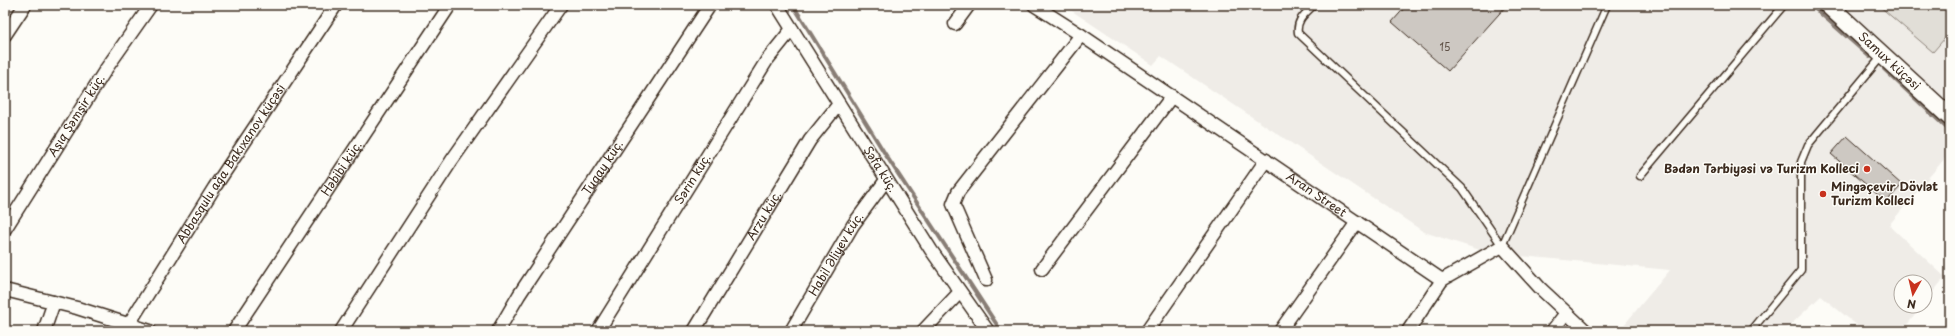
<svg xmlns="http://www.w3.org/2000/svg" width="1955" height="336" font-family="'Playpen Sans',sans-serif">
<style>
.built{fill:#efece7}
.green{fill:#e1ded7;stroke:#8e847a}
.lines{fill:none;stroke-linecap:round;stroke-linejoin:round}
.stream{stroke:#887d74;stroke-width:4}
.building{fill:#cdc8c2;stroke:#3b2a1e}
.service-casing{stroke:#3b2a1e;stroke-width:9}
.minor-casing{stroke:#3b2a1e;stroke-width:15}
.secondary-casing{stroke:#3b2a1e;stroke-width:20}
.service{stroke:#fdfcf7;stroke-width:6}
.minor{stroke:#fdfcf7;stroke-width:12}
.secondary{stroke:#fdfcf7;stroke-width:17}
.poi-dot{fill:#c8321e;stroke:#fdfcf7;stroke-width:1.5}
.labels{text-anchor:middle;stroke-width:3;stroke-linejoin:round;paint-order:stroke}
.number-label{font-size:10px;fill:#605247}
.street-label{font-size:12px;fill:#3b2a1e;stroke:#fdfcf7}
.poi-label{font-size:12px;font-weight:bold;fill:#3b2a1e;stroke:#fdfcf7;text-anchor:end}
</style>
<rect width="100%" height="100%" fill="#fdfcf7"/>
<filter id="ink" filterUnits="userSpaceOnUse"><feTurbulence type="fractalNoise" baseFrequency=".025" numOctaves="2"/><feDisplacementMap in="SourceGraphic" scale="8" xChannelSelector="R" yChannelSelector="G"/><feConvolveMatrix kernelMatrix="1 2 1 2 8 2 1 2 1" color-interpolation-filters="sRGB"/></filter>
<g filter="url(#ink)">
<path class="built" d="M 1063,5 L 1950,5 L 1950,131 L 1942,135 L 1950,142 L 1950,152 L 1889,225 L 1945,277 L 1925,302 L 1925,282 L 1901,282 L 1901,306 L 1922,306 L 1902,331 L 1864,331 L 1821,296 L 1784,331 L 1619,331 L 1670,270 L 1489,253 L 1424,232 L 1161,56 L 1153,65 Z"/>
<path class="green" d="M 1878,5 L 1950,5 L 1950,32 L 1933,52 Z"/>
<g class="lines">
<path class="stream" d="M 793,5 L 887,157 L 1001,331
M 1811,5 L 1870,57
M 1884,69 L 1950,131"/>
</g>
<path class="building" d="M 1407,5 L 1507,5 L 1448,71 L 1392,22 Z
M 1847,136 L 1902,185 L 1886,202 L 1831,154 Z"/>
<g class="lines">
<g class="service-casing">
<path id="service" d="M 1314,5 C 1305,14 1296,20 1298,33 L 1462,188 L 1502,246 L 1607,5
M 1640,176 L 1784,5
M 1751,331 L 1801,270 L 1801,162 L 1808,145 L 1882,56
M 1822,331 L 1823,330"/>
</g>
<g class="minor-casing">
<g id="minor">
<path id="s1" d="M 777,5 L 931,250 L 988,331"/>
<path id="s2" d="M 1034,5 L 1081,35 L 1442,280 L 1502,246 L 1541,289 L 1586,331"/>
<path d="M 955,24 L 969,5"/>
<path d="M 5,35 L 25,5"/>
<path id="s3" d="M 5,229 L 106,69 L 151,5"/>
<path d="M 1042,269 L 1172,96"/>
<path d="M 986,280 L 953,204 L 958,192 L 1081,35"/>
<path d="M 5,290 L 77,308 L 150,331"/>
<path id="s4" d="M 129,324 L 214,188 L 336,5"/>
<path d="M 44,331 L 54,302"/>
<path id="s5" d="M 234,331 L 450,5"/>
<path d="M 341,331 L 452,160 L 561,5"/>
<path id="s6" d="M 498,331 L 519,295 L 710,5"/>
<path id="s7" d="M 598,331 L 767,60 L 792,29"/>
<path id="s8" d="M 694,331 L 810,140 L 839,104"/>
<path id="s9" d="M 791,331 L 853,225 L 886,180"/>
<path d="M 923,331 L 960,292"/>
<path d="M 1147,331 L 1266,160"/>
<path d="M 1280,331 L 1357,222"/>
<path d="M 1408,331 L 1442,280"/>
<path d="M 1552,331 L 1566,313"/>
</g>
</g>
<g class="secondary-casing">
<g id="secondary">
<path id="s10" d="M 1828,5 L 1950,117"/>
</g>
</g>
<use href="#service" class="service"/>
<use href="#minor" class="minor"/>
<use href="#secondary" class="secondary"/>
</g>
</g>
<g class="poi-dot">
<circle cx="1867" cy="169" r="4"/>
<circle cx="1823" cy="194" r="4"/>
</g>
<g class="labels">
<g class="number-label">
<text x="1445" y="51">15</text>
</g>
<g class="street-label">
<text dy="4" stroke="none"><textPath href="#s10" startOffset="83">Samux küçəsi</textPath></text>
<text dy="4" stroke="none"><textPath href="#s3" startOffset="134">Aşıq Şəmşir küç.</textPath></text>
<text dy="4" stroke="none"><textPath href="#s4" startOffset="190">Abbasqulu ağa Bakıxanov küçəsi</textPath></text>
<text dy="4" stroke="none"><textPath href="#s6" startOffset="194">Tuqay küç.</textPath></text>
<text dy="4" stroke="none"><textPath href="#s5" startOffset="195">Həbibi küç.</textPath></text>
<text dy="4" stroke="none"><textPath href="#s1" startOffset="194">Şəfa küç.</textPath></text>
<text dy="4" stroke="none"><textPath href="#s7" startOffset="179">Sərin küç.</textPath></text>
<text dy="4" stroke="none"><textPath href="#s2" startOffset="340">Aran Street</textPath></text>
<text dy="4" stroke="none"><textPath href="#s8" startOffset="135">Arzu küç.</textPath></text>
<text dy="4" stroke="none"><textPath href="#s9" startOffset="89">Habil Əliyev küç.</textPath></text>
</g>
<g class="poi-label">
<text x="1859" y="173">Bədən Tərbiyəsi və Turizm Kolleci</text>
<text x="1831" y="191" text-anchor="start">Mingəçevir Dövlət<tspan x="1831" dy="14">Turizm Kolleci</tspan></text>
</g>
</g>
<rect width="1955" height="336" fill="none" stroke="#fdfcf7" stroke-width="20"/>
<rect x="10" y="10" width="1935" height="316" fill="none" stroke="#3b2a1e" stroke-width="1.5" filter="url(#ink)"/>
<g transform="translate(1913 294) rotate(188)"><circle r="19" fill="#fdfcf7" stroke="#afa8a0"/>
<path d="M0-3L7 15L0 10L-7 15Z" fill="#c8321e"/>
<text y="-6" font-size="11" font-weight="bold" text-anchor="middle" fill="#3b2a1e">N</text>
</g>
</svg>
